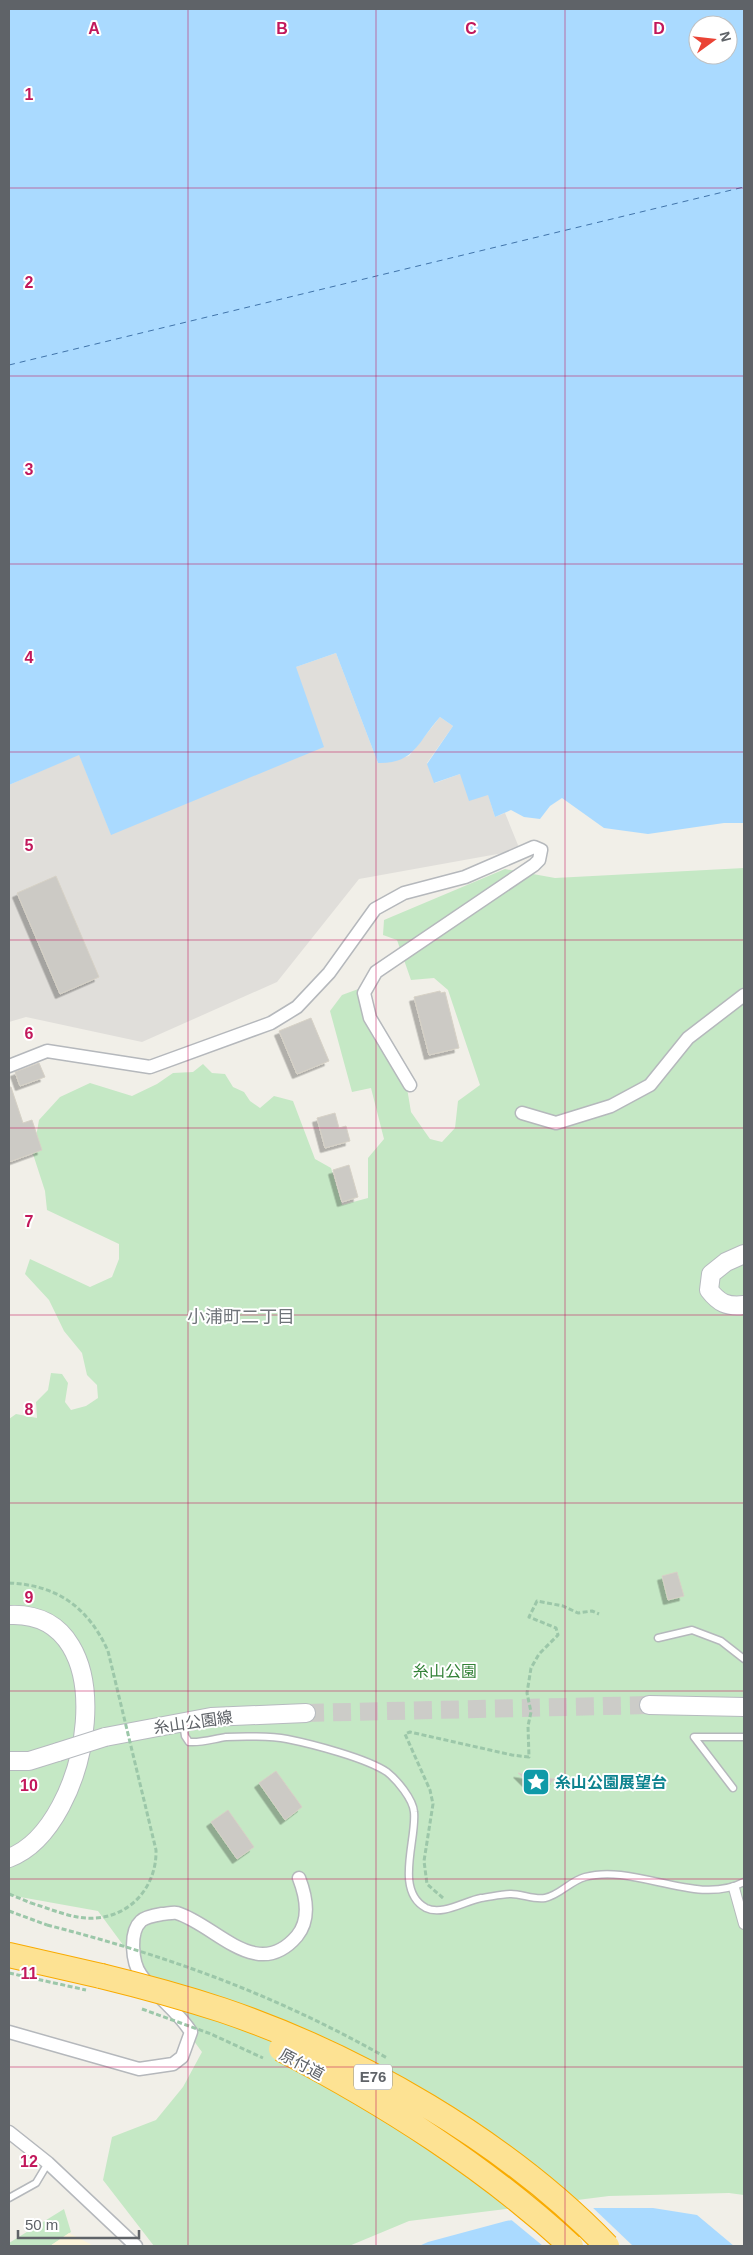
<svg xmlns="http://www.w3.org/2000/svg" width="753" height="2255" font-family="Helvetica,'Noto Sans JP',sans-serif">
<style>
.industrial{fill:#e0deda}
.green{fill:#c5e8c5}
.sand{fill:#fbf3d9}
.water{fill:#aadaff;fill-rule:evenodd}
.pier{fill:#f1efe8}
.lines{fill:none;stroke-linecap:round;stroke-linejoin:round}
.ferry{stroke:#4174aa;stroke-width:1;stroke-dasharray:6 5;stroke-linecap:butt}
.building{fill:#cccac5;stroke:#d6d1c6;filter:url(#shadow)}
.secondary-tunnel{stroke:#ccccc8;stroke-width:18;stroke-dasharray:18 9;stroke-linecap:butt}
.service-casing{stroke:#b5b8bc;stroke-width:9}
.pedestrian-casing{stroke:#b5b8bc;stroke-width:12}
.minor-casing{stroke:#b5b8bc;stroke-width:15}
.secondary-casing{stroke:#b6babf;stroke-width:20}
.motorway-casing{stroke:#f9ab00;stroke-width:26}
.path{stroke:#9cc7a9;stroke-width:3;stroke-dasharray:5 2.5;stroke-linecap:butt}
.service{stroke:#fff;stroke-width:6}
.pedestrian{stroke:#fff;stroke-width:10}
.minor{stroke:#fff;stroke-width:12}
.secondary{stroke:#fff;stroke-width:18}
.motorway{stroke:#fde293;stroke-width:24}
.secondary-bridge-casing{stroke:#b6babf;stroke-width:20;stroke-linecap:butt}
.motorway-bridge-casing{stroke:#f9ab00;stroke-width:26;stroke-linecap:butt}
.path-bridge{stroke:#9cc7a9;stroke-width:3;stroke-dasharray:5 2.5;stroke-linecap:butt}
.secondary-bridge{stroke:#fff;stroke-width:18}
.motorway-bridge{stroke:#fde293;stroke-width:24}
.grid{fill:none;stroke:#c2185b;stroke-width:1;stroke-opacity:0.55}
.labels{text-anchor:middle;stroke-width:4;stroke-linejoin:round;paint-order:stroke}
.shield{fill:#fff;stroke:#8f9295;stroke-width:1}
.shield-label{font-size:15px;font-weight:bold;fill:#5f6368}
.park-label{font-size:16px;fill:#348238;stroke:#fff}
.street-label{font-size:16px;fill:#5f6368;stroke:#fff}
.culture-label{font-size:16px;font-weight:bold;fill:#0d838f;stroke:#fff;text-anchor:start}
.neighbourhood-label{font-size:18px;fill:#70757a;stroke:#fff}
.grid-label{font-size:16px;text-anchor:middle;font-weight:bold;fill:#c2185b;stroke:#fff;stroke-width:4;stroke-linejoin:round;paint-order:stroke}
</style>
<defs>
<filter id="shadow"><feDropShadow dx="-4.5" dy="4.5" stdDeviation="0" flood-color="#0004"/></filter>
</defs>
<rect width="100%" height="100%" fill="#f1efe8"/>
<path class="industrial" d="M 336,653 L 378,763 L 409,756 L 440,717 L 453,726 L 427,763 L 435,783 L 460,774 L 488,794 L 495,817 L 505,813 L 520,850 L 359,879 L 277,982 L 142,1042 L 26,1017 L 9,1022 L 9,785 L 79,754 L 111,834 L 296,667 Z"/>
<path class="green" d="M 744,868 L 744,2195 L 729,2193 L 609,2196 L 409,2221 L 349,2246 L 154,2246 L 103,2180 L 112,2137 L 156,2120 L 183,2087 L 202,2052 L 98,1911 L 9,1895 L 9,1419 L 16,1414 L 37,1418 L 36,1402 L 48,1390 L 51,1373 L 62,1374 L 68,1383 L 65,1402 L 71,1410 L 86,1406 L 98,1398 L 97,1385 L 87,1375 L 82,1353 L 64,1331 L 49,1300 L 25,1274 L 30,1259 L 90,1287 L 112,1277 L 119,1259 L 119,1244 L 47,1210 L 45,1191 L 33,1154 L 39,1120 L 60,1097 L 90,1083 L 132,1096 L 157,1084 L 173,1073 L 193,1072 L 203,1064 L 212,1073 L 225,1074 L 233,1087 L 244,1092 L 250,1101 L 260,1108 L 274,1096 L 293,1101 L 315,1159 L 331,1168 L 342,1205 L 368,1198 L 368,1158 L 384,1139 L 371,1088 L 352,1092 L 330,1011 L 342,995 L 361,988 L 407,1088 L 411,1112 L 430,1139 L 442,1142 L 455,1128 L 458,1101 L 480,1085 L 448,990 L 434,978 L 411,980 L 397,940 L 383,935 L 384,920 L 505,869 L 555,878 Z
M 64,2209 L 71,2232 L 50,2246 L 9,2246 L 9,2243 Z"/>
<path class="sand" d="M 69,2233 L 92,2245 L 95,2246 L 50,2246 Z"/>
<path class="water" d="M 9,9 L 744,9 L 744,823 L 724,823 L 648,834 L 604,828 L 562,798 L 550,806 L 540,819 L 524,817 L 511,810 L 495,817 L 488,795 L 469,801 L 460,774 L 434,783 L 427,764 L 453,726 L 440,717 C 418,741 415,764 378,763 L 336,653 L 296,667 L 324,747 L 111,835 L 79,755 L 9,785 ZM 698,25 L 728,25 L 728,55 L 698,55 Z
M 589,2208 L 653,2208 L 697,2215 L 734,2246 L 419,2246 L 428,2242 L 506,2221 Z"/>
<path class="pier" d="M 590,2205 L 633,2246 L 543,2246 L 509,2218 Z"/>
<g class="lines">
<path class="ferry" d="M 9,365 L 744,187"/>
</g>
<path class="building" d="M 56,876 L 99,977 L 60,994 L 17,893 Z
M 440,991 L 441,993 L 445,992 L 459,1048 L 429,1055 L 414,997 Z
M 311,1018 L 329,1061 L 297,1074 L 279,1031 Z
M 39,1063 L 45,1077 L 20,1086 L 15,1072 Z
M 9,1087 L 11,1087 L 23,1123 L 32,1120 L 42,1150 L 9,1162 Z
M 335,1113 L 339,1128 L 346,1126 L 350,1141 L 325,1148 L 317,1118 Z
M 349,1165 L 358,1197 L 342,1202 L 333,1170 Z
M 677,1572 L 684,1596 L 668,1600 L 662,1576 Z
M 276,1771 L 302,1807 L 285,1820 L 259,1783 Z
M 518,1773 L 555,1779 L 543,1789 L 537,1789 L 532,1787 Z
M 228,1810 L 254,1847 L 237,1859 L 211,1822 Z"/>
<g class="lines">
<path class="secondary-tunnel" d="M 306,1713 L 649,1705"/>
<g class="service-casing">
<path id="service" d="M 658,1638 L 692,1630 L 721,1641 L 744,1659
M 183,1723 L 185,1736 L 189,1742 C 202,1743 213,1739 226,1737 C 242,1736 271,1736 287,1739 C 312,1744 366,1758 387,1772 C 397,1780 413,1799 414,1812 C 417,1839 394,1891 426,1908 C 442,1916 465,1901 481,1898 C 490,1897 501,1894 511,1894 C 522,1894 534,1900 545,1898 C 560,1895 570,1881 585,1877 C 635,1863 696,1907 744,1882
M 733,1788 L 694,1737 L 744,1737
M 9,2198 L 36,2183 L 48,2163"/>
</g>
<g class="pedestrian-casing">
<path id="pedestrian" d="M 734,1888 L 744,1924"/>
</g>
<g class="minor-casing">
<path id="minor" d="M 9,1066 L 47,1051 L 150,1067 L 271,1023 L 297,1007 L 329,973 L 375,909 L 404,893 L 465,877 L 534,847 L 541,850 L 539,860 L 534,865 L 376,972 L 364,993 L 370,1018 L 410,1085
M 522,1113 L 556,1123 L 611,1106 L 650,1085 L 688,1038 L 744,995
M 9,2032 L 139,2069 L 173,2064 L 182,2057 L 191,2032 C 177,2010 155,1996 141,1975 C 132,1963 129,1932 141,1921 C 145,1917 156,1915 162,1914 C 166,1914 173,1912 177,1913 C 216,1925 257,1983 297,1936 C 311,1919 306,1896 299,1878
M 9,2132 L 48,2163 L 136,2246"/>
</g>
<g class="secondary-casing">
<path id="secondary" d="M 744,1254 L 726,1262 L 711,1274 L 709,1290 C 719,1303 727,1307 744,1305
M 9,1615 C 128,1609 92,1827 9,1858
M 649,1705 L 744,1707
M 105,1737 L 211,1717 L 306,1713
M 9,1761 L 29,1761 L 58,1752"/>
</g>
<g class="motorway-casing">
<path id="motorway" d="M 9,1955 L 101,1976"/>
</g>
<path class="path" d="M 9,1894 L 31,1903
M 443,1898 L 427,1884 L 424,1861 L 433,1804 L 430,1790 L 405,1734 L 410,1732 L 512,1755 L 529,1757 L 528,1726 L 531,1712 L 527,1693 L 531,1668 L 539,1654 L 558,1635 L 556,1628 L 529,1617 L 537,1601 L 563,1606 L 578,1613 L 592,1611 L 599,1614
M 9,1911 L 47,1925"/>
<use href="#service" class="service"/>
<use href="#pedestrian" class="pedestrian"/>
<use href="#minor" class="minor"/>
<use href="#secondary" class="secondary"/>
<use href="#motorway" class="motorway"/>
<g class="secondary-bridge-casing">
<path id="secondary-bridge" d="M 58,1752 L 105,1737"/>
</g>
<g class="motorway-bridge-casing">
<path id="motorway-bridge" d="M 101,1976 C 142,1986 182,1997 222,2010 C 358,2056 507,2142 607,2246
M 281,2049 C 386,2104 484,2166 571,2246"/>
</g>
<path class="path-bridge" d="M 9,1583 C 57,1585 88,1607 108,1651 L 156,1850 C 157,1885 132,1916 95,1918 C 75,1920 51,1909 31,1903
M 47,1925 C 169,1956 278,1996 387,2058
M 9,1973 L 86,1990
M 142,2009 L 211,2034 L 263,2058"/>
<use href="#secondary-bridge" class="secondary-bridge"/>
<use href="#motorway-bridge" class="motorway-bridge"/>
</g>
<path class="grid" d="M 188,9 L 188,2246M 376,9 L 376,2246M 565,9 L 565,2246M 9,188 L 744,188M 9,376 L 744,376M 9,564 L 744,564M 9,752 L 744,752M 9,940 L 744,940M 9,1128 L 744,1128M 9,1315 L 744,1315M 9,1503 L 744,1503M 9,1691 L 744,1691M 9,1879 L 744,1879M 9,2067 L 744,2067"/>
<defs>
<g id="sight-square" transform="scale(1.4375)"><rect x="-9" y="-9" width="18" height="18" rx="4" fill="#0f9aa8" stroke="#fff"/><path d="M0-6L1.8-2.2L6-1.7L2.9 1.2L3.7 5.4L0 3.3L-3.7 5.4L-2.9 1.2L-6-1.7L-1.8-2.2Z" fill="#fff"/></g>
</defs>
<g fill-rule="evenodd">
<use href="#sight-square" x="536" y="1782"/>
</g>
<g class="labels">
<rect class="shield" x="354" y="2064.5" width="38" height="25" rx="4"/>
<g class="shield-label">
<text x="373" y="2082">E76</text>
</g>
<g class="park-label">
<text x="445" y="1677">糸山公園</text>
</g>
<g class="street-label">
<text transform="translate(193 1722) rotate(-8)" y="6">糸山公園線</text>
<text transform="translate(302 2064) rotate(28)" y="6">原付道</text>
</g>
<g class="culture-label">
<text x="555" y="1788">糸山公園展望台</text>
</g>
<g class="neighbourhood-label">
<text x="241" y="1323">小浦町二丁目</text>
</g>
</g>
<g class="grid-label">
<text x="94" y="34">A</text>
<text x="282" y="34">B</text>
<text x="471" y="34">C</text>
<text x="659" y="34">D</text>
<text x="29" y="100">1</text>
<text x="29" y="288">2</text>
<text x="29" y="475">3</text>
<text x="29" y="663">4</text>
<text x="29" y="851">5</text>
<text x="29" y="1039">6</text>
<text x="29" y="1227">7</text>
<text x="29" y="1415">8</text>
<text x="29" y="1603">9</text>
<text x="29" y="1791">10</text>
<text x="29" y="1979">11</text>
<text x="29" y="2167">12</text>
</g>
<rect width="753" height="2255" fill="none" stroke="#5f6368" stroke-width="20"/>
<g transform="translate(713 40) rotate(75)"><circle r="24" fill="#ffffff" stroke="#bfc1c3"/>
<path d="M0-4L9 19L0 12L-9 19Z" fill="#ea4335"/>
<text y="-8" font-size="14" font-weight="bold" text-anchor="middle" fill="#5f6368">N</text>
</g>
<path d="M18 2230v8h121v-8" fill="none" stroke="#5f6368" stroke-width="2.5"/>
<text x="25" y="2230" font-size="15" fill="#5f6368" stroke="#ffffff" stroke-width="4" paint-order="stroke">50 m</text>
</svg>
